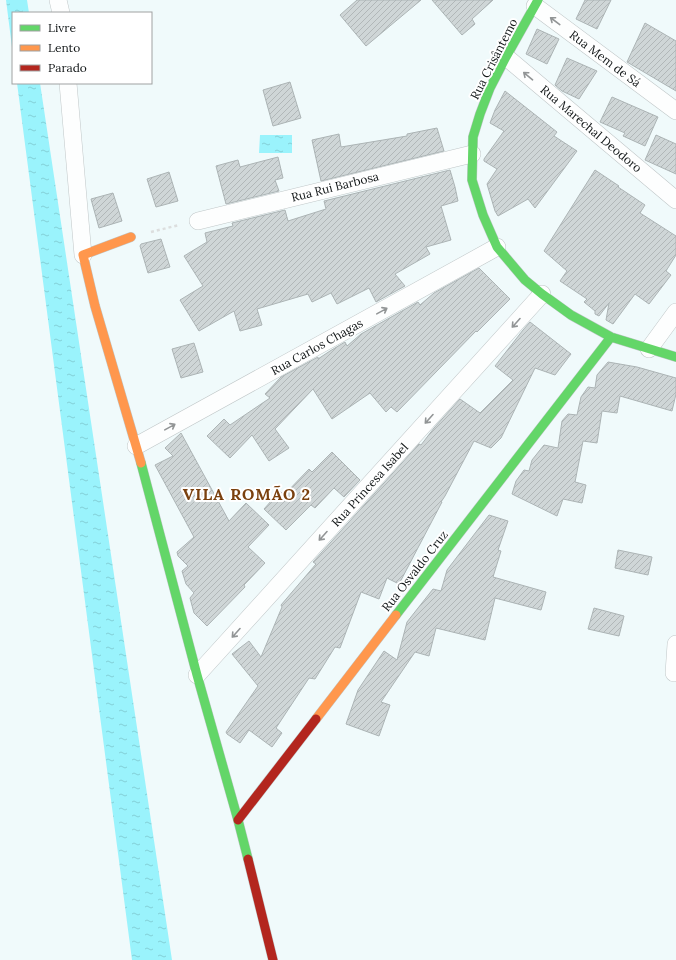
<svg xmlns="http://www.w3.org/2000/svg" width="676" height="960" font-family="Lora,serif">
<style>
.water{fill:url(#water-ripples)}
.building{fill:url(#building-hatch);stroke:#acb4b5}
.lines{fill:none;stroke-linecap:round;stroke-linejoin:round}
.street-casing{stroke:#c0c7c8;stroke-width:18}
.fast-casing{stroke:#c0c7c8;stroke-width:10}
.slow-casing{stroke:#c0c7c8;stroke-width:10}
.jam-casing{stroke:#c0c7c8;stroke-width:10}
.path{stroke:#dcdede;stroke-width:2.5;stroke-dasharray:3 3;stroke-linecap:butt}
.street{stroke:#fdfefe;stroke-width:17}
.fast{stroke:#63d668;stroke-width:9}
.slow{stroke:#ff974d;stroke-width:9}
.jam{stroke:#b3261e;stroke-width:9}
.oneway{stroke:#929596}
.labels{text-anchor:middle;stroke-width:4;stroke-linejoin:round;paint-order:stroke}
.street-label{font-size:12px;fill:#101516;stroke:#fff}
.district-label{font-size:16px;font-weight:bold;letter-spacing:1px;fill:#7a400e;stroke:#fff}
</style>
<defs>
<pattern id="water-ripples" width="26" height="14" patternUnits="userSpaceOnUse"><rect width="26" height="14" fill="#9af3fc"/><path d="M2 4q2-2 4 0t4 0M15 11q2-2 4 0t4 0" fill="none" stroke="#84cfd7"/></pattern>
<pattern id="building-hatch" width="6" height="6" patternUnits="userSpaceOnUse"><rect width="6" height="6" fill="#cfd6d7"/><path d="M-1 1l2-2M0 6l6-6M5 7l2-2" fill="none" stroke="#b1b7b8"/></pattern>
</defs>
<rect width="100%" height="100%" fill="#f0fafb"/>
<path class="water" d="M 6,0 L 27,0 L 29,13 L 13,13 L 13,55 Z
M 17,83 L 40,83 L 172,960 L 132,960 Z
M 260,135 L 292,135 L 292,153 L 259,153 Z"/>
<path class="building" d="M 357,0 L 421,0 L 366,46 L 340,15 Z
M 432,0 L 493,0 L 472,19 L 475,24 L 462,35 Z
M 585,0 L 611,0 L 597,29 L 576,19 Z
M 645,23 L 676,41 L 676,91 L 627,62 Z
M 537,29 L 559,39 L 547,64 L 526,54 Z
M 567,58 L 597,71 L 579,99 L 562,91 L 555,85 Z
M 290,82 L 301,118 L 273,126 L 263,90 Z
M 505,91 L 557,132 L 554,136 L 577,151 L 535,208 L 528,199 L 498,216 L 495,211 L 487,184 L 497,169 L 484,161 L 484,159 L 504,131 L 490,123 L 495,110 Z
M 612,97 L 658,117 L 645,146 L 623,136 L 625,133 L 600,122 Z
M 437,128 L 444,151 L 321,181 L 312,140 L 339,134 L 341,147 L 407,136 L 407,134 Z
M 656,135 L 676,144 L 676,174 L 645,160 Z
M 278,157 L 283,178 L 275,180 L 279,191 L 226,204 L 216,166 L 238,160 L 240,167 Z
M 450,170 L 455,187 L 458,201 L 441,206 L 451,240 L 426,247 L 430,254 L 395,274 L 405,286 L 376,302 L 369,288 L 337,304 L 331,293 L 312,302 L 308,294 L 257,309 L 262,325 L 240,331 L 234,311 L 199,331 L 180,300 L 203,286 L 184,256 L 207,242 L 205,233 L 233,226 L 232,223 L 285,210 L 288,221 L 326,209 L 324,201 Z
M 595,170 L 619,186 L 618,187 L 645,205 L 640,213 L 676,236 L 676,255 L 666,271 L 671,275 L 649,304 L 635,294 L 613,324 L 606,320 L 609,303 L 599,316 L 595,314 L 595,311 L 584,302 L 587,299 L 560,281 L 567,271 L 544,251 Z
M 169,172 L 178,201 L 156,207 L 147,179 Z
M 113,193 L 122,221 L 99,228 L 91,199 Z
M 161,239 L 170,267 L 148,273 L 140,246 L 141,244 Z
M 479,268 L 510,299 L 477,332 L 476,331 L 397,412 L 391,407 L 386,412 L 370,393 L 332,419 L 313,389 L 275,429 L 289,448 L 269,461 L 252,435 L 230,458 L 207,436 L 224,419 L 230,425 L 270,398 L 265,394 L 281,377 L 318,357 L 318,359 L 330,351 L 345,342 L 347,346 L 361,334 L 418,302 L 420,305 L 434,293 Z
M 530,322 L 571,354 L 555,375 L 535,368 L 501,438 L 491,448 L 474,441 L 445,496 L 441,502 L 442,502 L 399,584 L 387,578 L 379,599 L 361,592 L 340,648 L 335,647 L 315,679 L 309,678 L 276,728 L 282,733 L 272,747 L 249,730 L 240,743 L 227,734 L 226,732 L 258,686 L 232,654 L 249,641 L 261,657 L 282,607 L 281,605 L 316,564 L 313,562 L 419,444 L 421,445 L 434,428 L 460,399 L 480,413 L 513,380 L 495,366 L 523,330 Z
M 194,343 L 203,372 L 181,378 L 172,349 Z
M 608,362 L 637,367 L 676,378 L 676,394 L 672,411 L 620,396 L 617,413 L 602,411 L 597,443 L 583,441 L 575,482 L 586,485 L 582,503 L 563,499 L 557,516 L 512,494 L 516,481 L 524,470 L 529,471 L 532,460 L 544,445 L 558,448 L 562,421 L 568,414 L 577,415 L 581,397 L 588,387 L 595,388 L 597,375 Z
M 181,433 L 229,521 L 246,503 L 269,525 L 248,547 L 265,563 L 244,585 L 245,587 L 207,626 L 194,613 L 190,598 L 194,593 L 186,584 L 182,571 L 188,566 L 178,556 L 177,552 L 194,537 L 155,465 L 173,456 L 165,448 Z
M 332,452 L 360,480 L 344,497 L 334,488 L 315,508 L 311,505 L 286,530 L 264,509 L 280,491 L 284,495 L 309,469 L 312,472 Z
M 489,515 L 508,521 L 498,550 L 501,551 L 493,577 L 546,592 L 541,610 L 495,598 L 485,640 L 436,628 L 429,656 L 415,652 L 381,702 L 390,705 L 379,736 L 346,724 L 358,690 L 384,651 L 397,660 L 407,622 L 433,589 L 441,591 L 447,570 Z
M 618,550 L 652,557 L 648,575 L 615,568 Z
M 594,608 L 624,616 L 619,636 L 588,629 Z"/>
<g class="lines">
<g class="street-casing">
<path id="street" d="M 58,0 L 61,13
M 535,6 L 676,111
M 506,57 L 676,200
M 68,83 L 83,255
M 198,221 L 472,154
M 649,349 L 676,312
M 136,446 L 497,247
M 674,673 L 676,644
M 197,675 L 542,294"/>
</g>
<g class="fast-casing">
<path id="fast" d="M 538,0 L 506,57 L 490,88 L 480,114 L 473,137 L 472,180 L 483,215 L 497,247 L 525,280 L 542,294 L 571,315 L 611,337 L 676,357
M 141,463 L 197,675 L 238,820 L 248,859
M 396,615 L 611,337"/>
</g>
<g class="slow-casing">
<path id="slow" d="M 131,237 L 83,255 L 95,306 L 141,463
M 316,719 L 396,615"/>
</g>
<g class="jam-casing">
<path id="jam" d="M 238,820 L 316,719
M 248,859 L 273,960"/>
</g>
<path class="path" d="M 151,232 L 179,225"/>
<use href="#street" class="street"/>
<use href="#fast" class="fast"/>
<use href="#slow" class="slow"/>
<use href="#jam" class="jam"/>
</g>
<defs><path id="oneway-shaft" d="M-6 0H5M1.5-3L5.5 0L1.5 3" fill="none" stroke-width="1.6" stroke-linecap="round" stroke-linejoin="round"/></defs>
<g class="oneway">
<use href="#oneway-shaft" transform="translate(555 21) rotate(-143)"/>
<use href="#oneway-shaft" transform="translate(528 76) rotate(-140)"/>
<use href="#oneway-shaft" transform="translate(382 311) rotate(-29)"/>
<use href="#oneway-shaft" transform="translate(516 323) rotate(132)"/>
<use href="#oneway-shaft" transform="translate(429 419) rotate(132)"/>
<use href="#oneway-shaft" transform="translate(170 427) rotate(-29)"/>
<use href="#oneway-shaft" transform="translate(323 536) rotate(132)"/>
<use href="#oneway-shaft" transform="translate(236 633) rotate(132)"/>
</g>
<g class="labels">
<g class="street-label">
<text transform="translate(494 59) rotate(-63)" y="4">Rua Crisântemo</text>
<text transform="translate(605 59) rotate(37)" y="4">Rua Mem de Sá</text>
<text transform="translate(591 129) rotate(40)" y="4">Rua Marechal Deodoro</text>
<text transform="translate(335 187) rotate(-14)" y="4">Rua Rui Barbosa</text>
<text transform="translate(317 347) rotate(-29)" y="4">Rua Carlos Chagas</text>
<text transform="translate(370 485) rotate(-48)" y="4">Rua Princesa Isabel</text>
<text transform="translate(415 571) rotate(-52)" y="4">Rua Osvaldo Cruz</text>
</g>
<g class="district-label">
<text x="247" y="500">VILA ROMÃO 2</text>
</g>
</g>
<rect x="12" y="12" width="140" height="72" fill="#ffffff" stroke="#9fa1a2"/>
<rect x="20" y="25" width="20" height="6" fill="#63d668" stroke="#9fa1a2"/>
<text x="48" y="32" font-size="12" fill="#101516">Livre</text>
<rect x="20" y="45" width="20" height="6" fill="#ff974d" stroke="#9fa1a2"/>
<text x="48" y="52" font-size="12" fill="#101516">Lento</text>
<rect x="20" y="65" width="20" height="6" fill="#b3261e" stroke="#9fa1a2"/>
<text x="48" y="72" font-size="12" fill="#101516">Parado</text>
</svg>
